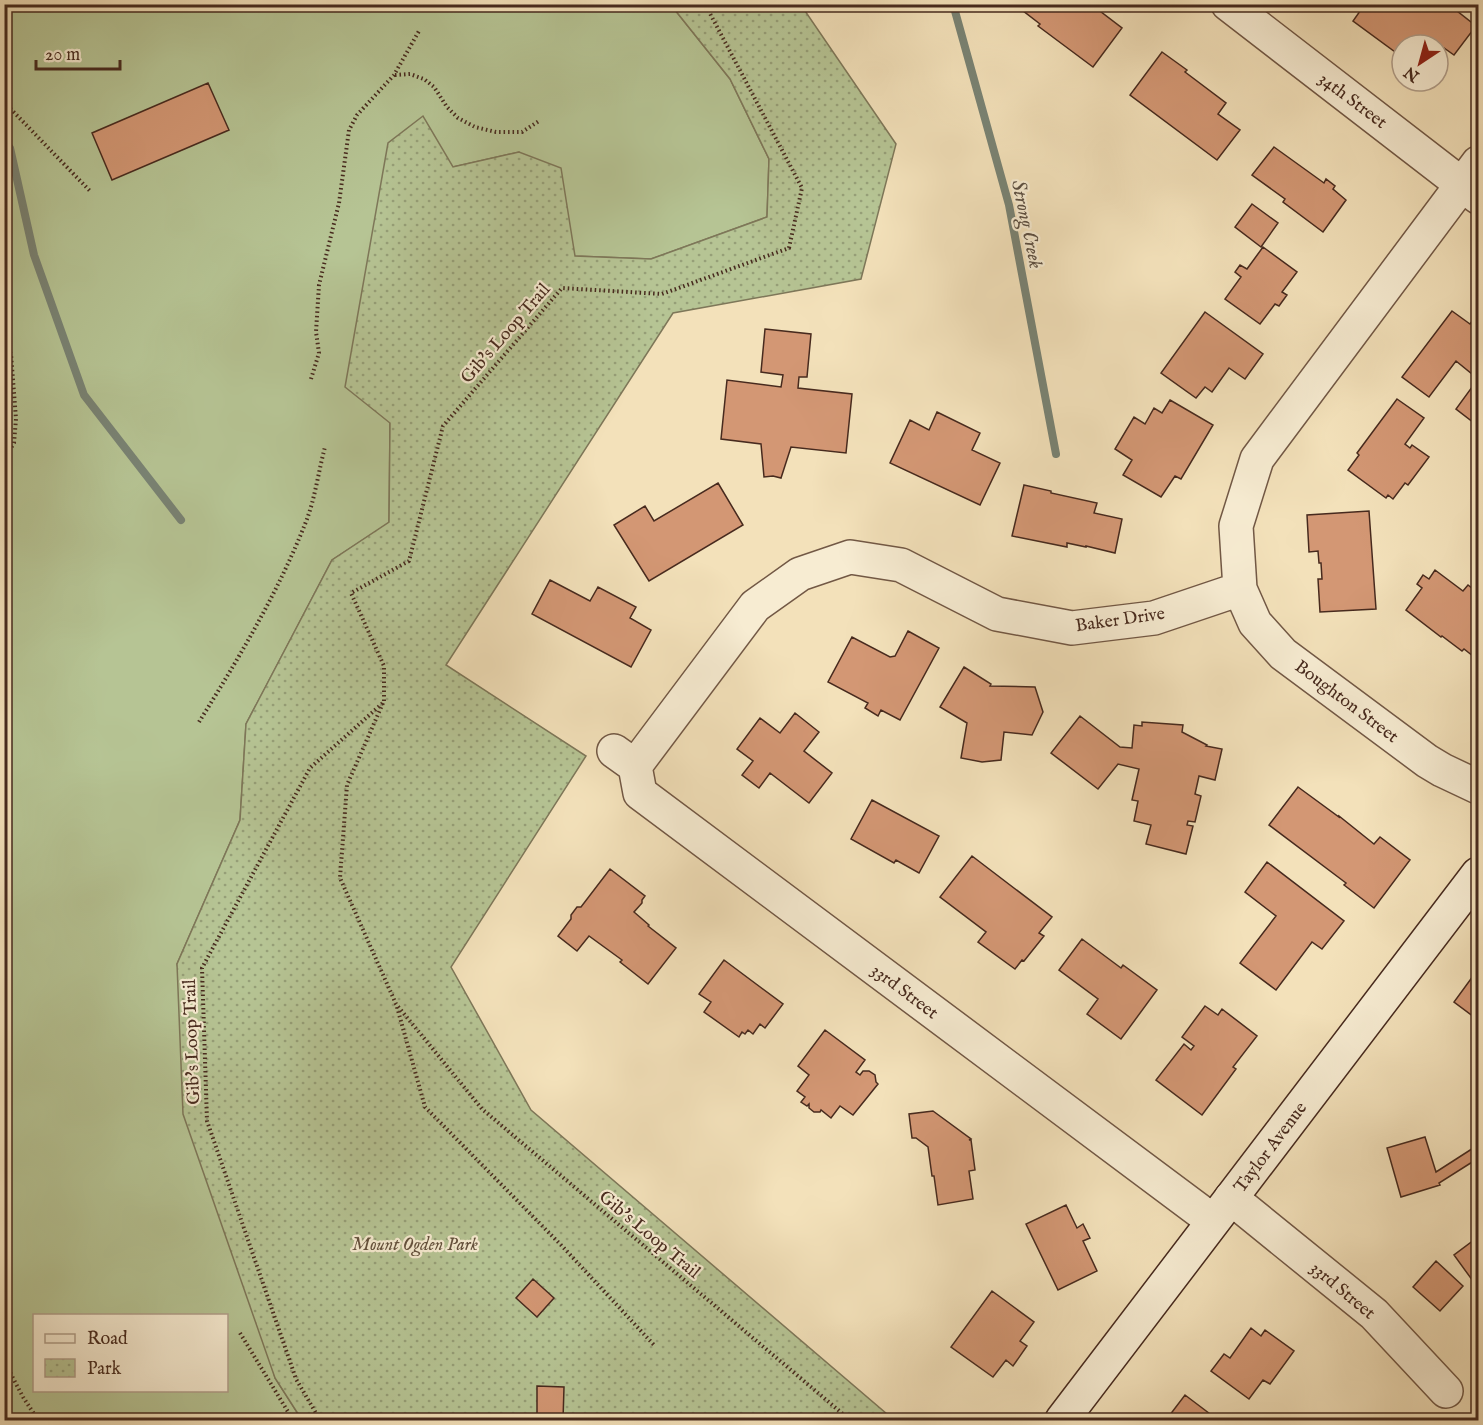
<svg xmlns="http://www.w3.org/2000/svg" width="1483" height="1425" font-family="'IM FELL English',serif">
<style>
.grass{fill:#b6c494;stroke:#7e7759;stroke-width:1.5;fill-rule:evenodd}
.park{fill:url(#park-dots);stroke:#7e7759;stroke-width:1.5}
.lines{fill:none;stroke-linecap:round;stroke-linejoin:round}
.stream{stroke:#798374;stroke-width:8}
.building{fill:#d39774;stroke:#472a1e;stroke-width:1.5}
.street-casing{stroke:#725845;stroke-width:36}
.secondary-casing{stroke:#472a1e;stroke-width:36}
.path{stroke:#472a1e;stroke-width:4;stroke-dasharray:1.5 3;stroke-linecap:butt}
.street{stroke:#f7ecd2;stroke-width:33}
.secondary{stroke:#f7ecd2;stroke-width:33}
.labels{text-anchor:middle;stroke-width:4.5;stroke-linejoin:round;paint-order:stroke}
.street-label{font-size:18px;fill:#472a1e;stroke:#f7ecd2}
.park-label{font-size:18px;font-style:italic;fill:#63503c;stroke:#f7ecd2}
.water-label{font-size:20px;font-style:italic;fill:#5c4f42;stroke:#f7ecd2}
</style>
<defs>
<pattern id="park-dots" width="8" height="8" patternUnits="userSpaceOnUse" patternTransform="scale(1.5)"><rect width="8" height="8" fill="#b6c494"/><path d="M2 2h.1M6 6h.1" fill="none" stroke="#969f78" stroke-width="1.8" stroke-linecap="round"/></pattern>
</defs>
<rect width="100%" height="100%" fill="#f3e1ba"/>
<filter id="stains"><feTurbulence type="fractalNoise" baseFrequency=".00333" numOctaves="4"/><feColorMatrix values="0 0 0 0 .2 0 0 0 0 .09 0 0 0 0 .02 0 0 0 .5 -.17"/></filter>
<radialGradient id="worn" r=".72"><stop offset=".6" stop-color="#630" stop-opacity="0"/><stop offset="1" stop-color="#630" stop-opacity=".3"/></radialGradient>
<path class="grass" d="M 5,5 L 671,5 L 730,79 L 769,159 L 767,217 L 651,259 L 575,256 L 519,152 L 453,167 L 390,423 L 389,523 L 332,560 L 246,724 L 240,820 L 177,964 L 275,1378 L 302,1420 L 5,1420 ZM 34,1316 L 226,1316 L 226,1390 L 34,1390 Z"/>
<path class="park" d="M 671,5 L 801,5 L 896,144 L 861,279 L 673,313 L 446,665 L 586,756 L 451,967 L 531,1110 L 894,1420 L 302,1420 L 275,1378 L 183,1114 L 177,964 L 240,820 L 246,724 L 332,560 L 389,522 L 390,423 L 345,387 L 388,143 L 423,116 L 453,167 L 519,152 L 561,168 L 575,256 L 651,259 L 767,217 L 769,159 L 730,79 Z"/>
<g class="lines">
<path class="stream" d="M 953,4 L 1009,205 L 1056,454
M 4,141 L 10,148 L 34,255 L 84,395 L 181,520"/>
</g>
<path class="building" d="M 1014,4 L 1098,4 L 1096,8 L 1122,28 L 1093,67 L 1038,26 L 1040,24 Z
M 1365,4 L 1448,4 L 1476,26 L 1454,55 L 1444,48 L 1441,52 L 1438,49 L 1438,45 L 1423,44 L 1402,45 L 1402,57 L 1353,21 Z
M 1162,52 L 1187,70 L 1185,72 L 1226,103 L 1218,114 L 1240,130 L 1217,160 L 1130,95 Z
M 208,83 L 229,130 L 112,180 L 92,133 Z
M 1274,147 L 1324,183 L 1326,179 L 1335,186 L 1333,189 L 1346,200 L 1323,232 L 1283,202 L 1285,199 L 1252,175 Z
M 1252,204 L 1278,223 L 1261,247 L 1235,227 Z
M 1263,247 L 1297,272 L 1282,292 L 1287,295 L 1279,306 L 1275,304 L 1260,324 L 1225,299 L 1241,277 L 1235,272 L 1240,265 L 1247,269 Z
M 1452,311 L 1470,324 L 1478,313 L 1478,426 L 1456,409 L 1478,379 L 1456,361 L 1429,397 L 1402,377 Z
M 1205,312 L 1263,354 L 1245,379 L 1229,368 L 1212,392 L 1205,387 L 1196,398 L 1161,373 Z
M 765,329 L 811,334 L 807,377 L 799,377 L 798,388 L 852,394 L 846,453 L 791,447 L 781,478 L 773,476 L 764,477 L 761,444 L 721,439 L 727,380 L 781,387 L 783,375 L 761,372 Z
M 1397,399 L 1424,418 L 1405,444 L 1410,448 L 1412,445 L 1429,457 L 1408,485 L 1405,483 L 1393,499 L 1388,495 L 1386,498 L 1348,470 L 1359,455 L 1357,453 Z
M 1170,400 L 1213,425 L 1181,479 L 1175,476 L 1161,497 L 1123,475 L 1132,460 L 1115,449 L 1134,417 L 1145,424 L 1154,408 L 1162,413 Z
M 937,412 L 980,433 L 972,450 L 1000,463 L 980,505 L 890,463 L 910,420 L 929,430 Z
M 718,483 L 743,525 L 649,581 L 614,525 L 645,506 L 654,521 Z
M 1024,485 L 1051,491 L 1051,493 L 1097,503 L 1094,513 L 1122,519 L 1115,553 L 1086,546 L 1086,547 L 1067,543 L 1067,547 L 1012,536 Z
M 1369,511 L 1376,609 L 1320,612 L 1318,579 L 1322,579 L 1321,563 L 1319,563 L 1318,551 L 1309,552 L 1307,515 Z
M 1435,570 L 1463,591 L 1468,585 L 1478,593 L 1478,660 L 1464,649 L 1462,651 L 1442,636 L 1441,637 L 1406,610 L 1422,588 L 1417,584 L 1423,575 L 1429,579 Z
M 550,580 L 590,601 L 598,587 L 636,607 L 630,618 L 651,630 L 631,667 L 532,614 Z
M 908,631 L 939,648 L 900,720 L 881,710 L 878,716 L 865,708 L 868,703 L 828,682 L 852,637 L 890,657 L 895,656 Z
M 964,667 L 991,684 L 990,686 L 1035,687 L 1043,712 L 1032,735 L 1004,732 L 1001,760 L 982,762 L 961,758 L 967,723 L 940,707 Z
M 795,713 L 819,732 L 804,751 L 832,773 L 809,803 L 770,773 L 759,788 L 742,775 L 753,761 L 737,749 L 760,718 L 780,733 Z
M 1080,716 L 1120,747 L 1132,748 L 1134,725 L 1142,726 L 1142,722 L 1183,725 L 1182,732 L 1207,745 L 1206,746 L 1222,749 L 1215,780 L 1199,776 L 1195,794 L 1201,796 L 1195,822 L 1188,821 L 1187,825 L 1193,826 L 1186,854 L 1146,844 L 1151,825 L 1134,821 L 1138,801 L 1132,800 L 1139,769 L 1118,764 L 1098,789 L 1051,753 Z
M 1298,787 L 1339,817 L 1339,816 L 1374,844 L 1380,837 L 1410,860 L 1374,908 L 1344,885 L 1346,883 L 1269,825 Z
M 872,800 L 939,836 L 919,873 L 896,860 L 894,863 L 851,839 Z
M 972,856 L 1052,917 L 1039,933 L 1044,936 L 1024,961 L 1022,960 L 1015,969 L 978,942 L 986,932 L 940,897 Z
M 1267,862 L 1344,921 L 1322,949 L 1312,942 L 1276,990 L 1240,963 L 1276,916 L 1245,892 Z
M 610,869 L 645,896 L 642,900 L 642,903 L 634,912 L 649,925 L 648,926 L 676,948 L 648,984 L 620,962 L 622,960 L 589,936 L 577,951 L 558,936 L 571,919 L 571,915 L 577,907 L 581,907 Z
M 1082,939 L 1121,968 L 1123,965 L 1157,990 L 1121,1039 L 1087,1014 L 1098,999 L 1059,970 Z
M 724,960 L 783,1004 L 765,1028 L 760,1024 L 753,1034 L 748,1030 L 745,1034 L 742,1032 L 739,1037 L 704,1012 L 711,1002 L 699,994 Z
M 1476,972 L 1478,974 L 1478,1020 L 1454,1002 Z
M 1205,1006 L 1218,1015 L 1222,1009 L 1257,1036 L 1233,1067 L 1236,1069 L 1202,1115 L 1156,1080 L 1184,1044 L 1191,1050 L 1194,1046 L 1182,1037 Z
M 825,1030 L 865,1060 L 856,1072 L 860,1075 L 863,1071 L 869,1071 L 875,1075 L 876,1082 L 878,1084 L 853,1115 L 840,1106 L 831,1118 L 821,1110 L 820,1112 L 814,1112 L 809,1108 L 809,1104 L 807,1106 L 801,1102 L 805,1097 L 797,1091 L 809,1075 L 798,1066 Z
M 933,1111 L 971,1139 L 969,1140 L 971,1140 L 975,1170 L 969,1171 L 973,1199 L 938,1205 L 934,1176 L 932,1176 L 928,1147 L 916,1138 L 912,1138 L 909,1114 Z
M 1425,1137 L 1436,1172 L 1478,1145 L 1478,1141 L 1478,1163 L 1476,1163 L 1477,1159 L 1439,1183 L 1440,1185 L 1401,1197 L 1387,1148 Z
M 1066,1205 L 1077,1228 L 1083,1224 L 1090,1238 L 1083,1241 L 1097,1271 L 1058,1290 L 1026,1224 Z
M 1478,1237 L 1478,1288 L 1454,1255 Z
M 1436,1261 L 1463,1286 L 1440,1311 L 1413,1287 Z
M 533,1279 L 554,1298 L 537,1317 L 516,1298 Z
M 992,1291 L 1034,1322 L 1020,1341 L 1027,1346 L 1013,1366 L 1006,1360 L 993,1377 L 951,1347 Z
M 1251,1328 L 1261,1336 L 1265,1330 L 1294,1351 L 1270,1384 L 1263,1380 L 1249,1399 L 1211,1371 L 1224,1354 L 1230,1358 Z
M 537,1386 L 564,1387 L 563,1420 L 537,1420 Z
M 1185,1395 L 1218,1420 L 1166,1420 Z"/>
<g class="lines">
<g class="street-casing">
<path id="street" d="M 1228,4 L 1478,197
M 1478,163 L 1257,459 L 1236,526 L 1240,589 L 1255,623 L 1283,654 L 1427,761 L 1442,770 L 1478,787
M 614,751 L 635,766 L 640,793 L 1213,1221
M 635,766 L 755,606 L 800,574 L 850,557 L 901,565 L 997,614 L 1072,628 L 1154,618 L 1240,589
M 1231,1198 L 1374,1314 L 1446,1391"/>
</g>
<g class="secondary-casing">
<path id="secondary" d="M 1062,1420 L 1478,874"/>
</g>
<path class="path" d="M 395,75 L 410,74 L 424,79 L 434,87 L 447,107 L 458,118 L 475,127 L 496,132 L 522,132 L 539,121
M 4,102 L 90,191
M 4,340 L 11,354 L 16,419 L 14,443 L 4,459
M 311,379 L 319,353 L 316,332 L 319,285 L 339,203 L 349,130 L 357,115 L 394,75 L 419,31
M 383,703 L 347,785 L 340,878 L 396,1004 L 482,1109 L 850,1420
M 199,722 C 239,658 280,589 307,519 C 315,498 319,469 325,447
M 397,1007 L 425,1107 L 562,1246 L 654,1345
M 240,1333 L 293,1420
M 4,1361 L 23,1397 L 38,1420
M 320,1420 L 296,1379 L 207,1121 L 202,968 L 310,768 L 384,702 L 384,666 L 351,593 L 409,561 L 443,426 L 562,288 L 662,294 L 789,248 L 802,188 L 705,4"/>
<use href="#street" class="street"/>
<use href="#secondary" class="secondary"/>
</g>
<g class="labels">
<g class="street-label">
<text transform="translate(1353 100) rotate(37)" y="6">34th Street</text>
<text transform="translate(505 333) rotate(-49)" y="6">Gib's Loop Trail</text>
<text transform="translate(1120 619) rotate(-8)" y="6">Baker Drive</text>
<text transform="translate(1347 701) rotate(37)" y="6">Boughton Street</text>
<text transform="translate(905 991) rotate(37)" y="6">33rd Street</text>
<text transform="translate(191 1042) rotate(-92)" y="6">Gib's Loop Trail</text>
<text transform="translate(1270 1147) rotate(-53)" y="6">Taylor Avenue</text>
<text transform="translate(650 1234) rotate(40)" y="6">Gib's Loop Trail</text>
<text transform="translate(1343 1290) rotate(40)" y="6">33rd Street</text>
</g>
<g class="park-label">
<text x="415" y="1250">Mount Ogden Park</text>
</g>
<g class="water-label">
<text transform="translate(1028 224) rotate(78)" y="7">Strong Creek</text>
</g>
</g>
<rect width="1483" height="1425" fill="none" stroke="#f3e1ba" stroke-width="24"/>
<rect x="6" y="6" width="1471" height="1413" fill="none" stroke="#472a1e" stroke-width="3"/>
<rect x="12" y="12" width="1459" height="1401" fill="none" stroke="#472a1e" stroke-width="1.5"/>
<rect x="33" y="1314" width="195" height="78" fill="#f7ecd2" stroke="#b19e8a" stroke-width="1.5"/>
<rect x="45" y="1334" width="30" height="9" fill="#f7ecd2" stroke="#b19e8a" stroke-width="1.5"/>
<text x="87" y="1344" font-size="18" fill="#472a1e">Road</text>
<rect x="45" y="1359" width="30" height="18" fill="url(#park-dots)" stroke="#b19e8a" stroke-width="1.5"/>
<text x="87" y="1374" font-size="18" fill="#472a1e">Park</text>
<g transform="translate(1420 63) rotate(216)"><circle r="28" fill="#f7ecd2" stroke="#b19e8a" stroke-width="1.5"/>
<path d="M0-4.5L10 22L0 15L-10 22Z" fill="#8f2418"/>
<text y="-9" font-size="16" font-weight="bold" text-anchor="middle" fill="#472a1e">N</text>
</g>
<path d="M36 60v9h84v-9" fill="none" stroke="#472a1e" stroke-width="3"/>
<text x="45" y="60" font-size="18" fill="#472a1e" stroke="#f7ecd2" stroke-width="4.5" paint-order="stroke">20 m</text>
<rect width="100%" height="100%" filter="url(#stains)"/>
<rect width="100%" height="100%" fill="url(#worn)"/>
</svg>
